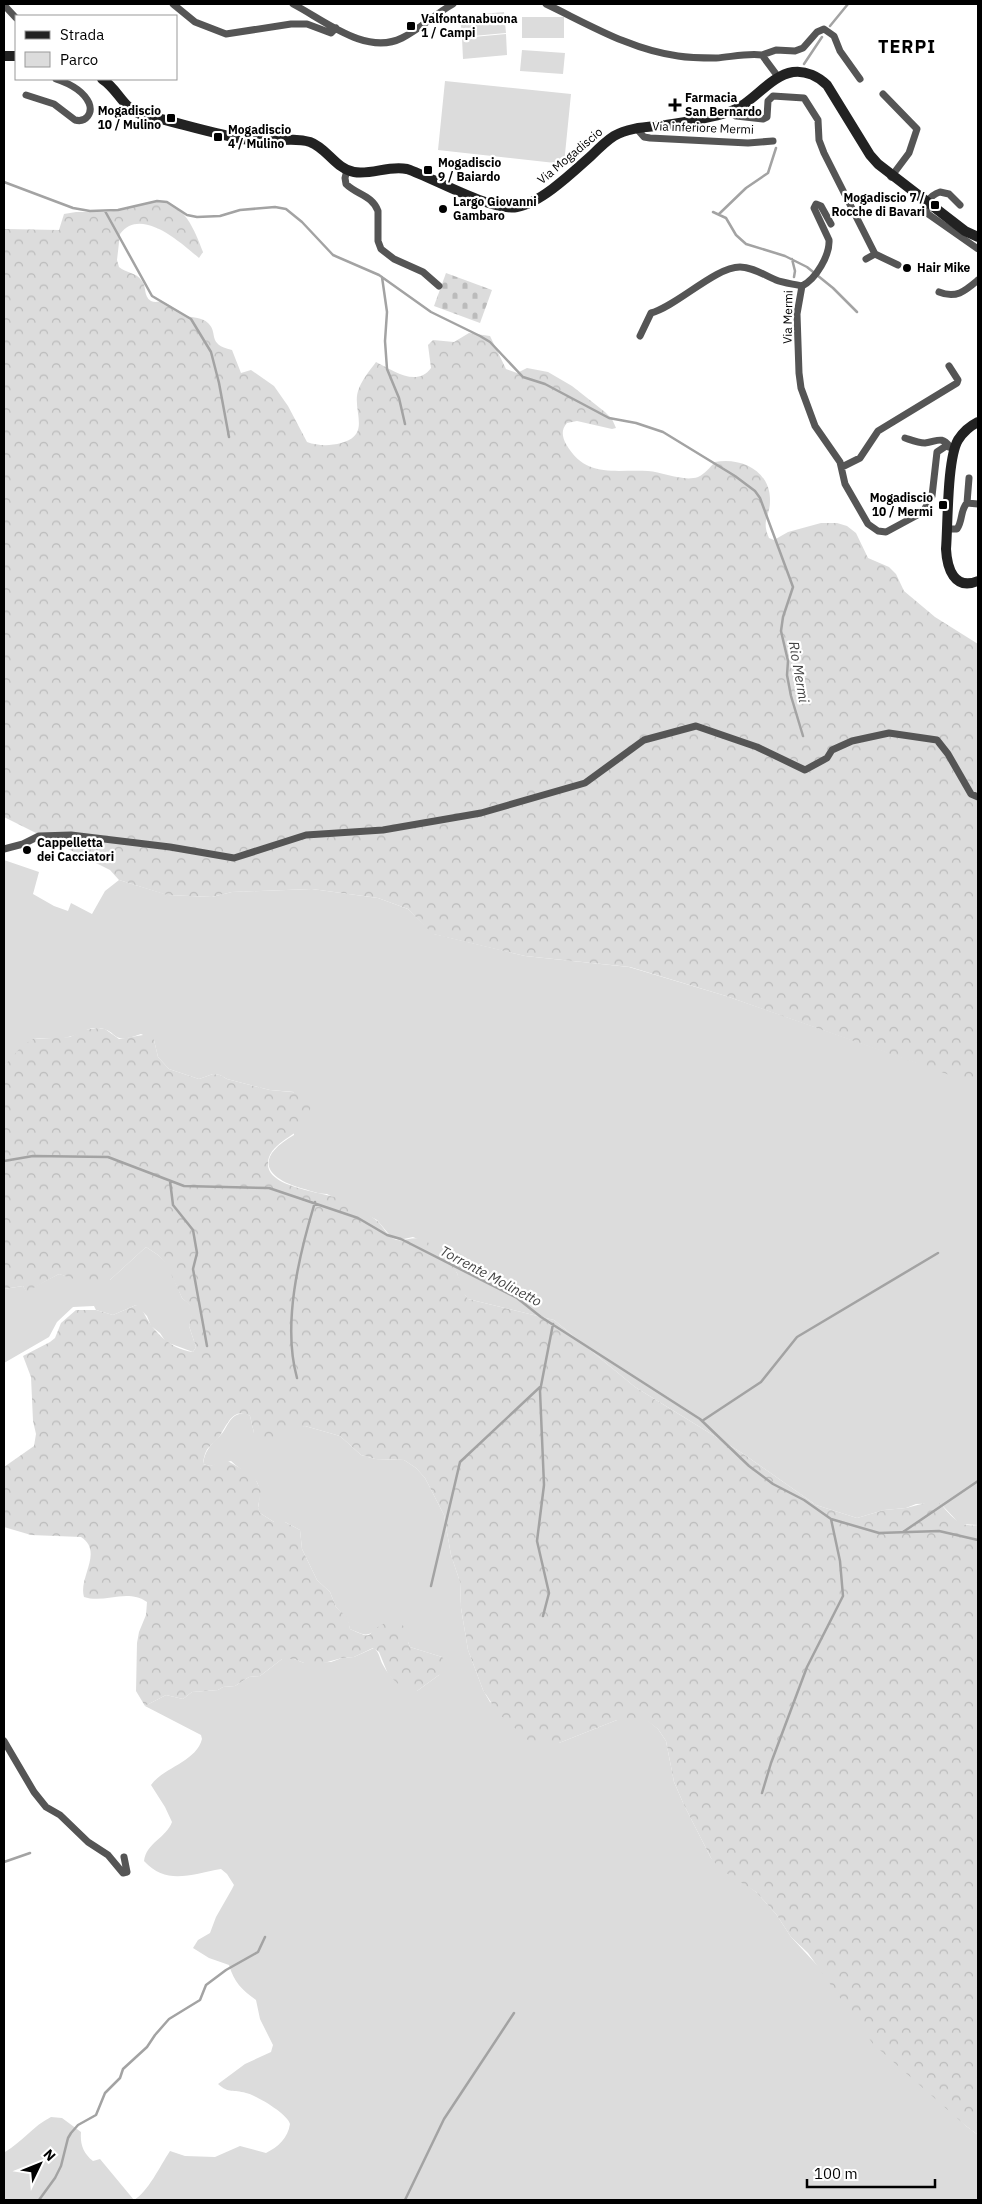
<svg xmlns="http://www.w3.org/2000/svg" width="982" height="2204" font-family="'IBM Plex Sans',sans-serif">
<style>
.green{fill:#dcdcdc}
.forest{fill:url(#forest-crowns)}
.cemetery{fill:url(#cemetery-stones)}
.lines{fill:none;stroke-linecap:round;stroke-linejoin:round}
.stream{stroke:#a3a3a3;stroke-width:2.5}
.street{stroke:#555;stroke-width:7}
.secondary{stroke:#222;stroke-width:10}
.poi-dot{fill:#000;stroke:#fff;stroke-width:2}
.labels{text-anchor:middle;stroke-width:4.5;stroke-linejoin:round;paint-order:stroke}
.poi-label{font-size:12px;font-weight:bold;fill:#000;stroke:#fff;text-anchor:start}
.street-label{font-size:12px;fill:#000;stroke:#fff}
.water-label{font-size:14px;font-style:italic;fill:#444;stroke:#fff}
.district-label{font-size:18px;font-weight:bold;letter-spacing:1px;fill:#000;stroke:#fff}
</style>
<defs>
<pattern id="forest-crowns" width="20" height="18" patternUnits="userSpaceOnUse" patternTransform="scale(1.25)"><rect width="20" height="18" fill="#dcdcdc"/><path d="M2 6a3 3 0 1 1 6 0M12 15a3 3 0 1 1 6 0" fill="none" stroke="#bbb"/></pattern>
<pattern id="cemetery-stones" width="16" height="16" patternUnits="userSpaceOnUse" patternTransform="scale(1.25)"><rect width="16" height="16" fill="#dcdcdc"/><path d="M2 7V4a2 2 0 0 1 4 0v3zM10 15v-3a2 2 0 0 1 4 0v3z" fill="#bbb"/></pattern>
</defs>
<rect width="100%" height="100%" fill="#fff"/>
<path class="green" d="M 504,12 L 506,33 L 462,37 L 460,16 Z
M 522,17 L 564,17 L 564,38 L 522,38 Z
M 506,34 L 507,55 L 463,59 L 462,38 Z
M 522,50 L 565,53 L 563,74 L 520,71 Z
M 445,81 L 571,94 L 564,164 L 438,150 Z
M 4,860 L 39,872 L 33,894 L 54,906 L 68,911 L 71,903 L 92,914 L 105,891 L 119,880 L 168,895 L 212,897 L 232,892 L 312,889 L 378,898 L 408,909 L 434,934 L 525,956 L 629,967 L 726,996 L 978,1084 L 978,1525 L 960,1524 L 940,1503 L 916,1504 L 906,1508 L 884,1510 L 857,1518 L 816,1505 L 742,1453 L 635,1387 L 554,1320 L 468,1299 L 462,1291 L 457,1273 L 452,1266 L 429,1244 L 413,1237 L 399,1240 L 392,1238 L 377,1220 L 327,1194 C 318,1194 312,1191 304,1189 C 264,1178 254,1158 294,1135 L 294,1092 L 270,1090 L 227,1079 L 220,1075 L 213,1074 L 199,1079 L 169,1069 L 158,1057 L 154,1040 L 141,1034 C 109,1046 120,1030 98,1028 C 86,1027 79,1035 68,1037 C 57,1040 44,1037 33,1039 L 4,1066 Z
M 146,1247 L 158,1255 L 168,1265 L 182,1298 L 194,1308 L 189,1326 L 196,1347 L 193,1352 L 166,1342 L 160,1333 L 151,1326 L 147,1316 L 136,1305 L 113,1315 L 96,1310 L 94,1306 L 73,1307 L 57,1322 L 49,1337 L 4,1363 L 4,1289 L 23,1286 L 26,1291 L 59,1274 L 73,1278 L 110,1280 Z
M 245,1413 L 250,1416 L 254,1433 L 305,1426 L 340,1436 L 361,1455 L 375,1459 L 404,1460 L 416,1468 L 425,1478 L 444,1515 L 451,1555 L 460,1582 L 461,1608 L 468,1650 L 483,1690 L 490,1702 L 559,1743 L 617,1720 L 647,1720 L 658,1729 L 666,1741 L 674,1782 L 684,1805 L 711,1858 L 756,1892 L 776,1914 L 791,1937 L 966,2126 L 978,2135 L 978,2200 L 134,2200 C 148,2192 160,2166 170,2151 L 185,2156 L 215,2157 L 240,2146 L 266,2153 C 278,2147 288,2138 290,2124 C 288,2114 256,2095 246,2093 C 233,2089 229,2094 218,2084 L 245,2064 L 271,2052 L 273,2045 L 260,2019 L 256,2000 C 242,1990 234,1982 229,1965 L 209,1958 L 193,1948 L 198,1940 L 210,1933 L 216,1917 L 232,1889 L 234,1885 L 227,1874 L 221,1869 C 191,1874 167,1886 144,1861 C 146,1843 166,1838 172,1822 L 165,1807 L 151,1785 C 164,1767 196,1762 202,1739 L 201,1735 L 145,1706 L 166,1695 L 183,1699 L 192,1692 L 218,1690 L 223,1687 L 235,1686 L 249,1677 L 260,1676 L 282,1659 L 294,1659 L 304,1663 L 331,1662 L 342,1658 L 354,1657 L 374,1648 C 380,1653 379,1658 383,1665 C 391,1680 401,1686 417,1691 L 439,1675 L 442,1657 L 410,1647 L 408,1642 L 383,1624 C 368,1637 368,1637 350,1629 L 347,1618 L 336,1607 L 330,1592 L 317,1580 L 302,1549 L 300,1530 L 285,1522 L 274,1522 L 260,1513 L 258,1508 C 264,1474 251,1480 231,1461 L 210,1466 L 203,1464 C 205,1450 210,1446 219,1437 C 229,1427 228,1414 245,1413 Z
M 51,2117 L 62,2118 L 81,2132 C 80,2144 83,2153 93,2161 L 100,2159 L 134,2200 L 4,2200 L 5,2152 C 22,2142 33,2126 51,2117 Z"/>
<path class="forest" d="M 159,201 C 184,202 195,231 203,252 L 199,258 C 181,243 141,206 120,234 L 117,260 L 119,267 C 126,273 136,272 142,281 C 147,287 143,296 151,301 C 155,303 159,301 163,302 C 171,305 179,312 187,316 C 193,318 202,317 208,323 C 219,333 206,344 232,350 L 241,373 L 251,370 L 274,386 L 288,406 L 307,442 C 318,446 330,446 341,443 C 372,435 352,411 358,391 C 361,381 370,370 376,362 C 392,370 417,388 431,368 L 428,345 L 433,340 L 454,342 L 469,333 L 490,336 L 506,369 L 517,373 L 527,368 L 548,372 L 572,386 L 605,412 L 612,419 L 616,428 L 612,429 L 577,421 L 567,423 C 561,430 562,436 566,444 C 586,479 615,469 648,471 C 663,472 683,482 698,477 C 705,474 710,467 715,462 C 741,457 771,471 770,501 C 770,517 761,520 769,538 L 774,540 L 788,532 L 821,523 L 837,523 L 847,526 L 856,533 L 868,558 L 889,567 L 896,574 L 904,591 L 935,617 L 978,644 L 978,1085 L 726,996 L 630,967 L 525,956 L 433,934 L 408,909 L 378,898 L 312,889 L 232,892 L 212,897 L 167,895 L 119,880 L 110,870 L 4,817 L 4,229 L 59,230 L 64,214 L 76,212 L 109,212 Z
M 98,1028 L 105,1029 L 119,1039 L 149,1034 L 154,1040 L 158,1057 L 169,1069 L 199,1079 L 213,1074 L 220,1075 L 227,1079 L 270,1090 L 302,1093 L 311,1106 C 309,1112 309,1120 305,1124 C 294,1137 267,1145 268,1165 C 269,1188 324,1192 340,1199 C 352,1204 366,1212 376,1220 C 382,1224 387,1236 394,1239 C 403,1243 413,1235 423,1240 C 435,1245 450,1260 456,1271 C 461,1281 461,1290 468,1299 L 554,1320 L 635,1387 L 742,1453 L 816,1505 L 857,1518 L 884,1510 L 906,1508 L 929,1502 L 940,1503 C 951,1516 960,1528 978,1525 L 978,2135 L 966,2126 L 873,2044 L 808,1953 L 791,1937 L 776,1914 L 756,1892 L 720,1869 L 711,1858 L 684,1805 L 674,1782 L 666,1741 L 658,1729 L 646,1720 L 617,1720 L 559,1743 L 544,1745 L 530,1742 L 498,1713 L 483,1690 L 468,1650 L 461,1608 L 460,1582 L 451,1555 L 444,1515 L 425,1478 L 416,1468 L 404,1460 L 375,1459 L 361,1455 L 340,1436 L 305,1426 L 274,1438 L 263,1440 L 254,1433 L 250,1416 C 234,1407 228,1423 221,1434 C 213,1448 206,1442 203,1464 L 210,1466 L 226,1460 L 254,1476 L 261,1491 L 258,1507 L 260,1513 L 274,1522 L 285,1522 L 300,1530 L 302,1549 L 317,1580 L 330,1592 L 336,1607 L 348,1618 L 350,1629 C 376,1641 364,1634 383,1624 C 387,1622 395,1622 399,1622 L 411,1633 L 411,1638 L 408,1642 L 410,1647 L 442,1657 L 445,1661 L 442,1671 L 439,1675 L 417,1691 L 411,1691 L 400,1686 L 388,1674 L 379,1652 L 373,1648 L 354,1657 L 342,1658 L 320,1664 L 304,1663 L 294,1659 L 282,1659 L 260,1676 L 249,1677 L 235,1686 L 223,1687 L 218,1690 L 192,1692 L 183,1699 L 166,1695 L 145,1706 L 136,1691 L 137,1643 L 139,1632 L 146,1615 L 147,1602 C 127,1588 104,1604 84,1597 C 78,1577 104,1552 81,1537 L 31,1535 L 4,1527 L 4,1467 L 34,1446 L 36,1434 L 33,1421 L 31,1377 L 23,1356 L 50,1342 L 55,1338 L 61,1323 L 76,1310 L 96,1310 L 113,1315 L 136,1305 L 141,1307 C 150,1328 168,1349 193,1352 L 196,1347 L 189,1326 L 193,1308 L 182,1298 L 167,1265 L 158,1255 L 146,1247 L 110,1280 L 91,1285 L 59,1274 L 26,1292 L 23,1286 L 4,1289 L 4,1066 L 21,1047 L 33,1039 L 70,1037 L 83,1030 Z"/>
<path class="cemetery" d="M 446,273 L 492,290 L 480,323 L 434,306 Z"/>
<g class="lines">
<path class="stream" d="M 830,26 L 848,4
M 804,64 L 822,37
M 4,182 L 73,208 L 90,211 L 118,210 L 157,201 L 167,202 L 187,215 L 197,217 L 220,216 L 240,210 L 275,207 L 286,209 L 302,222 L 333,255 L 379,275 L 431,312 L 480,336 L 490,342 L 523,377 L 545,384 L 609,418 L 636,423 L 663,432 L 735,476 L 755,491 L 760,498 L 793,587 L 783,617 L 781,631 L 788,661 L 787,675 L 791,696 L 803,736
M 105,211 L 152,296 L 191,319 L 211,352 L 219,383 L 229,437
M 713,212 L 726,218 L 736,235 L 746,244 L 785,256 L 807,267 L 833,288 L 857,312
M 719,214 L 746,188 L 768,173 L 776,148
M 792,259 L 795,271 L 794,277
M 382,277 L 387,312 L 385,341 L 387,369 L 399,398 L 405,424
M 4,1161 L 33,1156 L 108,1157 L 184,1186 L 269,1188 L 358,1218 L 387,1235 L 401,1239 L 517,1298 L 541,1317 L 700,1419 L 749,1466 L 773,1484 L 804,1500 L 831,1519 L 879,1533 L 939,1531 L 978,1540
M 170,1181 L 173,1205 L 193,1230 L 197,1253 L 193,1269 L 207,1346
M 297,1378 C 282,1324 299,1255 315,1202
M 702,1421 L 761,1382 L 797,1337 L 938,1253
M 903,1532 L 978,1481
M 431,1586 L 460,1462 L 540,1387
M 543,1616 L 549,1593 L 537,1541 L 544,1485 L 540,1391 L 553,1324
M 762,1793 L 771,1763 L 807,1667 L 843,1596 L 840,1561 L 831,1519
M 4,1862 L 30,1853
M 39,2200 L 55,2178 L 61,2166 L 68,2138 L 71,2133 L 78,2125 L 96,2115 L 105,2093 L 120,2078 L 123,2069 L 147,2047 L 155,2035 L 169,2019 L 200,2000 L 206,1985 L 226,1970 L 258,1952 L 265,1937
M 405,2200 L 444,2119 L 514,2013"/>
<path class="street" d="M 173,4 L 195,22 L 226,34 L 291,24 L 307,24 L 331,33 L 336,28
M 293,4 C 324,20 366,56 402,38 C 420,29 435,14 453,4
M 546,4 C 588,24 631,50 678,56 C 690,58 704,58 716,58 C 731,57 747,53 762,55 L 779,78
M 4,5 L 16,18
M 762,55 L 776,50 L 795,51 L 803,48 L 817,32 L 824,29 L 834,36 L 840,51 L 860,79
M 883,94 L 917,129 L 909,153 L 891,177
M 26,95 L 54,104 L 75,120 C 86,123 93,113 89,103 C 83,90 68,83 56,79
M 730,112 L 736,116 L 763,119 L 767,117 L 768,101 L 773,96 L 804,98 L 818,120 L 819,140 L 824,153 L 875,254 L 866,259
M 637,129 L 644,137 L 650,138 L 748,143 L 773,141
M 347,170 L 345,178 L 346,184 C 357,195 372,195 378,211 L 378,241 L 381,249 L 394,259 L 423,272 L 439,286
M 960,205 L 949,194 L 940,192 C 931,195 921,205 928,214 L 978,249
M 875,254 L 898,265
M 802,286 L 797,314 L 799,373 L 801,388 L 815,426 L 840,462 L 845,484 L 868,524 L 878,531 L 886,532 L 923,512 L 932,496 L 937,452 L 946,446 L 954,449
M 802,286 C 816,279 830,255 829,240 L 814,208 L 816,204 L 821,206 L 831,224
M 939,292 C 956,299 965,291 978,280
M 640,336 L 651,313 C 677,306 715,267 740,267 C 752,267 764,275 776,280 C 783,283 794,284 802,286
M 905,438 C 911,440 918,443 925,443 C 937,442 941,435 950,447
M 842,467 L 860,458 L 878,431 L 957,383 L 958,380 L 949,366
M 967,503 L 969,478
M 947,529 L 957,529 C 963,521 960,510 967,503 L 978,504
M 4,849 L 23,844 L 39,836 L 71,835 L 170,847 L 234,858 L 306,835 L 383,830 L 481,813 L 585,783 L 644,740 L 696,726 L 757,747 L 805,770 L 827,758 L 832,750 L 852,741 L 889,733 L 937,740 L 948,754 L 971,794 L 978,797
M 4,1741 L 34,1792 L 46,1807 L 60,1815 L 88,1842 L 108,1855 L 123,1873 L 127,1872 L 124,1857"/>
<path class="secondary" d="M 4,56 L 16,56
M 102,79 C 118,89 122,107 140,114 C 177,122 212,134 249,140 C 269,144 290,136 310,142 C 327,148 336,169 354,172 C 372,175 389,165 407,169 C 434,178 492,212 517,207 C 541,203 573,172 591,156 C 598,149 606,141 614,136 C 629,127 649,127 666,125 C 686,122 710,118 729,112 C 753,104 769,76 793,72 C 806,70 819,77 827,85 L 870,155 L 878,164 L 965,231 L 978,237
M 978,422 C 970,426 963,432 958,440 C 947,459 948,524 946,549 C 947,568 954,591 978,581"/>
</g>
<g class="poi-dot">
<rect x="406" y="21" width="10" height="10" rx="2.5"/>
<path d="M672.5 97.5h5v5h5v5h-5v5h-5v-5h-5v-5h5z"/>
<rect x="166" y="113" width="10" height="10" rx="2.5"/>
<rect x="213" y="132" width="10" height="10" rx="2.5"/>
<rect x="423" y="165" width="10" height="10" rx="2.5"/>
<rect x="930" y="200" width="10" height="10" rx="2.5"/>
<circle cx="443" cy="209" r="5"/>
<circle cx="907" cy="268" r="5"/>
<rect x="938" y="500" width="10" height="10" rx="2.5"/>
<circle cx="27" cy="850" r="5"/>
</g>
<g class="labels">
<g class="poi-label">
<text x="421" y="23">Valfontanabuona<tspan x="421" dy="14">1 / Campi</tspan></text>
<text x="685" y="102">Farmacia<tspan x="685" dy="14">San Bernardo</tspan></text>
<text x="161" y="115" text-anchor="end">Mogadiscio<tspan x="161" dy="14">10 / Mulino</tspan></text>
<text x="228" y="134">Mogadiscio<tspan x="228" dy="14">4 / Mulino</tspan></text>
<text x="438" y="167">Mogadiscio<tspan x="438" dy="14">9 / Baiardo</tspan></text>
<text x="925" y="202" text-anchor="end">Mogadiscio 7 /<tspan x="925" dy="14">Rocche di Bavari</tspan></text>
<text x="453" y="206">Largo Giovanni<tspan x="453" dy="14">Gambaro</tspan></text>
<text x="917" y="272">Hair Mike</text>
<text x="933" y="502" text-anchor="end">Mogadiscio<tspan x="933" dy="14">10 / Mermi</tspan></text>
<text x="37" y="847">Cappelletta<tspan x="37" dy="14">dei Cacciatori</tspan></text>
</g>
<g class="street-label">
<text transform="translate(703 128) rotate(2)" y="4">Via inferiore Mermi</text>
<text transform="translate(570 156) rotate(-40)" y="4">Via Mogadiscio</text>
<text transform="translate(788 317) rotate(-89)" y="4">Via Mermi</text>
</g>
<g class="water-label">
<text transform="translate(799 672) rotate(80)" y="5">Rio Mermi</text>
<text transform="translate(491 1276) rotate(28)" y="5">Torrente Molinetto</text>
</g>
<g class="district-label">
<text x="907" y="53">TERPI</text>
</g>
</g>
<rect width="982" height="2204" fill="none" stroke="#000000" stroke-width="10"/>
<rect x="15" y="15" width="162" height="65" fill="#ffffff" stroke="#999999"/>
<rect x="25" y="31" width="25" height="8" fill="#222222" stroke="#999999"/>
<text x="60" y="40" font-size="15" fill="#000000">Strada</text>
<rect x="25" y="52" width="25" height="15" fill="#dcdcdc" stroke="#999999"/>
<text x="60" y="65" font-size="15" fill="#000000">Parco</text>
<g transform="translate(40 2164) rotate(47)" stroke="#ffffff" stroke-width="4" paint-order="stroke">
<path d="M0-4L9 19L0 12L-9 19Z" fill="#000000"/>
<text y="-8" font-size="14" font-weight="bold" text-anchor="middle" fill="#000000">N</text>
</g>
<path d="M807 2179v8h128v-8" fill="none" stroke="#000000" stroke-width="2.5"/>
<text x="814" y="2179" font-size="15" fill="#000000" stroke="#ffffff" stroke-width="4" paint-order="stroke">100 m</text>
</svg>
